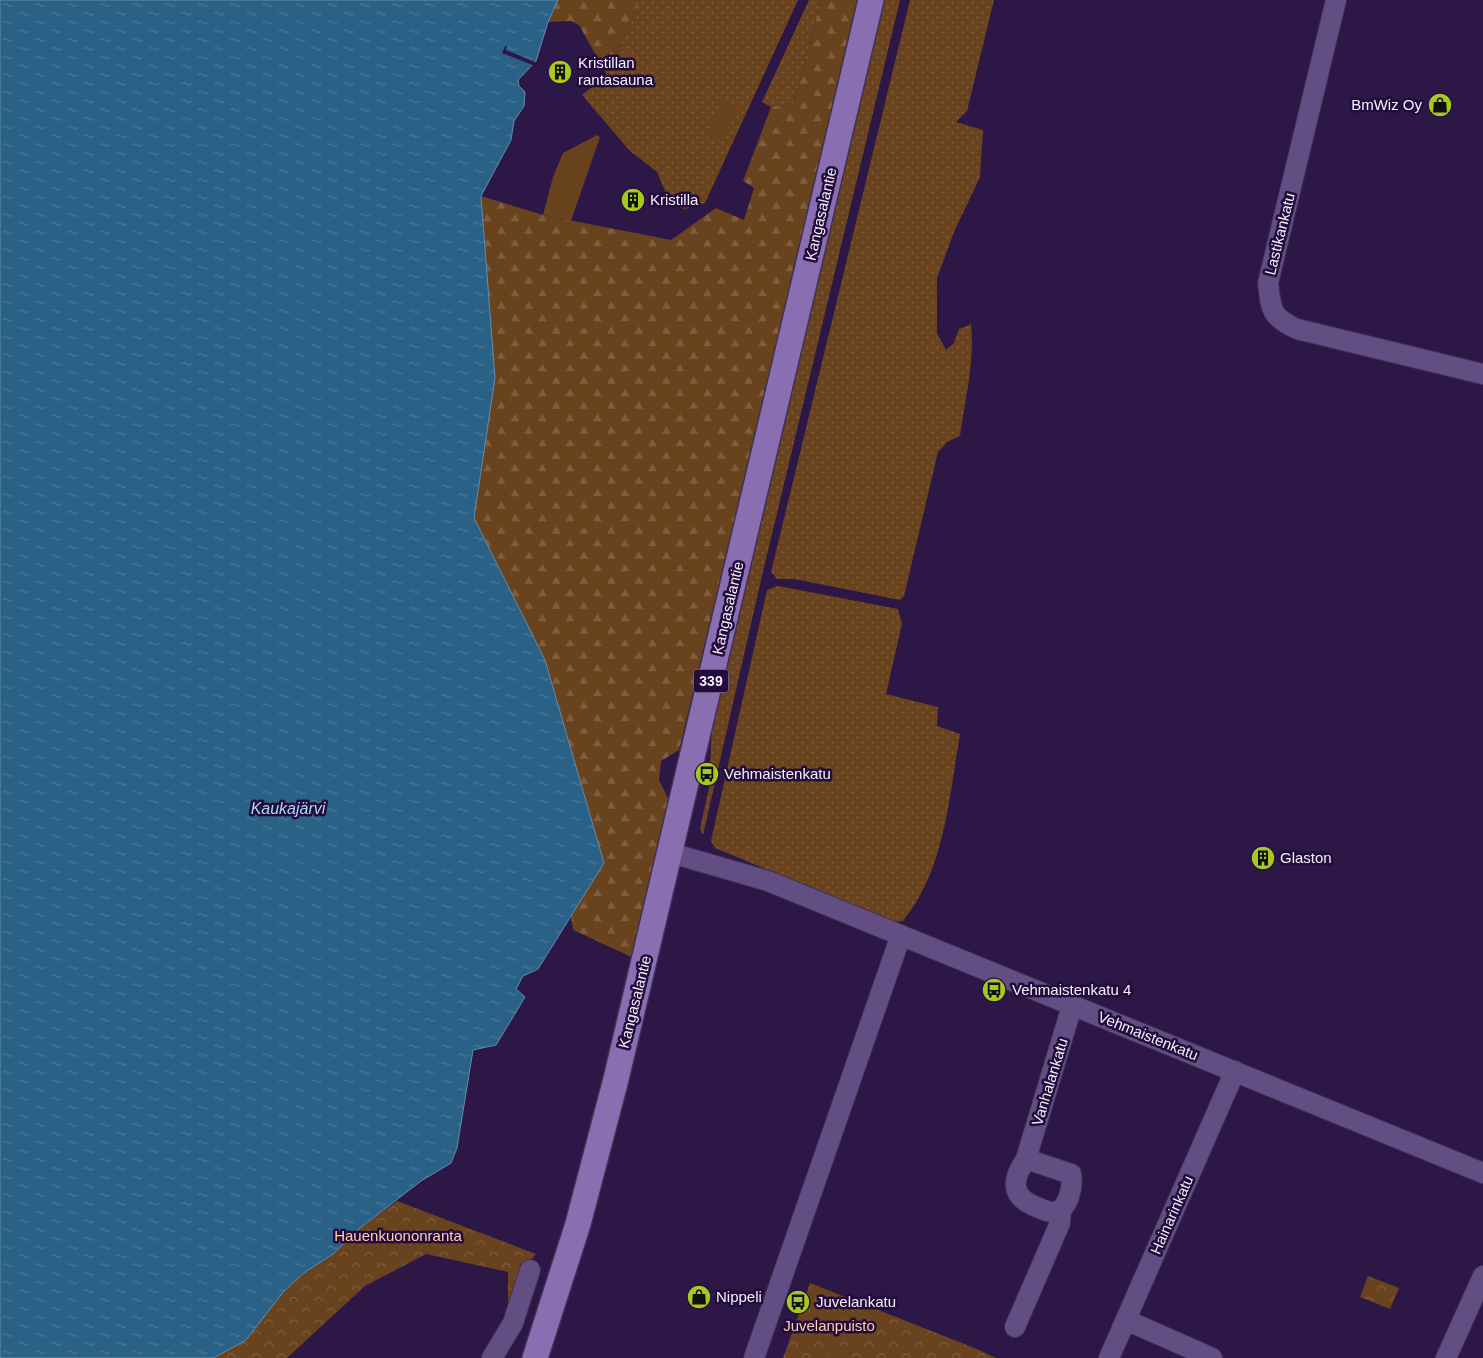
<svg xmlns="http://www.w3.org/2000/svg" width="1483" height="1358" font-family="Arial,sans-serif">
<style>
.grass{fill:url(#grass-dots)}
.forest{fill:url(#forest-firs)}
.park{fill:url(#park-crowns)}
.pitch{fill:#69421e}
.water{fill:url(#water-ripples);stroke:#668caa}
.pier{fill:#2c1747}
.lines{fill:none;stroke-linecap:round;stroke-linejoin:round}
.minor-casing{stroke:#413055;stroke-width:22}
.major-casing{stroke:#413055;stroke-width:28}
.minor{stroke:#634e83;stroke-width:20}
.major{stroke:#896eb2;stroke-width:25}
.labels{text-anchor:middle;stroke-width:5;stroke-linejoin:round;paint-order:stroke}
.shield{fill:#230c3c;stroke:#b5abc2;stroke-width:1}
.shield-label{font-size:14px;font-weight:bold;fill:#f3effb}
.poi-label{font-size:15px;fill:#f3effb;stroke:#230c3c;text-anchor:start}
.street-label{font-size:15px;fill:#f3effb;stroke:#230c3c}
.park-label{font-size:15px;fill:#fcd1ac;stroke:#230c3c}
.water-label{font-size:16px;font-style:italic;fill:#aad9fc;stroke:#230c3c}
</style>
<defs>
<pattern id="grass-dots" width="8" height="8" patternUnits="userSpaceOnUse" patternTransform="scale(1.25)"><rect width="8" height="8" fill="#69421e"/><path d="M2 2h.1M6 6h.1" fill="none" stroke="#7f5e40" stroke-width="1.8" stroke-linecap="round"/></pattern>
<pattern id="forest-firs" width="22" height="20" patternUnits="userSpaceOnUse" patternTransform="scale(1.25)"><rect width="22" height="20" fill="#69421e"/><path d="M5 1l3.5 6h-7zM16 11l3.5 6h-7z" fill="#7f5e40"/></pattern>
<pattern id="park-crowns" width="20" height="18" patternUnits="userSpaceOnUse" patternTransform="scale(1.25)"><rect width="20" height="18" fill="#69421e"/><path d="M2 6a3 3 0 1 1 6 0M12 15a3 3 0 1 1 6 0" fill="none" stroke="#7f5e40"/></pattern>
<pattern id="water-ripples" width="26" height="14" patternUnits="userSpaceOnUse" patternTransform="scale(1.25)"><rect width="26" height="14" fill="#2a6287"/><path d="M2 4q2-2 4 0t4 0M15 11q2-2 4 0t4 0" fill="none" stroke="#497999"/></pattern>
</defs>
<rect width="100%" height="100%" fill="#2c1747"/>
<path class="grass" d="M 640,0 L 798,0 L 705,203 L 685,209 L 671,205 L 657,172 L 630,151 L 582,95 L 607,75 Z
M 809,0 L 821,0 L 794,103 L 771,107 L 762,102 Z
M 883,0 L 900,0 L 761,580 L 703,835 L 700,829 L 714,765 L 710,764 L 712,727 Z
M 910,0 L 994,0 L 967,111 L 956,122 L 983,130 L 980,177 L 954,232 L 937,278 L 937,333 L 946,350 L 954,343 L 959,329 L 971,324 C 975,361 965,399 960,436 L 947,442 L 938,452 L 904,596 L 900,600 L 794,579 L 777,579 L 771,572 Z
M 778,586 L 898,609 L 902,624 L 886,694 L 938,707 L 937,726 L 960,734 C 949,798 945,869 903,921 L 893,922 L 715,848 L 711,841 L 767,590 Z"/>
<path class="forest" d="M 558,0 L 640,0 L 607,75 L 579,25 L 571,21 L 548,22 Z
M 821,0 L 860,0 L 679,750 L 661,761 L 659,780 L 671,804 L 638,960 L 573,930 L 571,916 L 604,863 L 545,660 L 474,518 L 495,378 L 481,196 L 543,215 L 671,240 L 716,208 L 744,220 L 754,188 L 743,181 L 771,107 L 794,103 Z"/>
<path class="park" d="M 397,1201 L 536,1254 L 519,1273 L 508,1313 L 508,1272 L 426,1254 L 365,1286 L 287,1358 L 214,1358 L 246,1340 L 284,1291 L 305,1272 L 333,1254 L 360,1228 Z
M 1368,1276 L 1399,1288 L 1390,1309 L 1360,1297 Z
M 810,1283 L 977,1349 L 996,1358 L 783,1358 Z"/>
<path class="pitch" d="M 723,100 L 738,107 L 721,143 L 706,136 Z
M 597,135 L 600,137 L 571,221 L 543,215 L 553,177 L 563,153 Z
M 831,1348 L 853,1358 L 827,1358 Z"/>
<path class="water" d="M 0,0 L 558,0 L 548,22 L 536,61 L 518,80 L 519,86 L 525,92 L 524,106 L 514,121 L 511,140 L 481,196 L 495,378 L 474,518 L 545,660 L 604,863 L 538,969 L 523,976 L 516,989 L 525,997 L 496,1045 L 473,1050 L 457,1148 L 451,1163 L 421,1181 L 360,1228 L 333,1254 L 305,1272 L 284,1291 L 246,1340 L 214,1358 L 0,1358 Z"/>
<path class="pier" d="M 505,46 L 507,47 L 506,50 L 537,63 L 535,66 L 502,53 Z"/>
<g class="lines">
<g class="minor-casing">
<path id="minor" d="M 1336,0 L 1268,283 C 1271,310 1271,317 1297,329 L 1483,374
M 671,853 L 768,881 L 1483,1173
M 1026,1159 L 1071,1174 C 1073,1186 1069,1211 1053,1212 C 1046,1212 1040,1208 1034,1206 C 1009,1195 1013,1178 1026,1159 L 1072,1006
M 1126,1320 L 1212,1358
M 1015,1327 L 1060,1223 L 1061,1209
M 492,1358 L 513,1323 L 530,1270
M 754,1358 L 901,935
M 1109,1358 L 1235,1071
M 1446,1358 L 1483,1276"/>
</g>
<g class="major-casing">
<path id="major" d="M 535,1358 L 578,1224 L 616,1079 L 871,0"/>
</g>
<use href="#minor" class="minor"/>
<use href="#major" class="major"/>
</g>
<defs>
<g id="building-disc" transform="scale(1.25)"><circle r="9.5" fill="#a7c820" stroke="#230c3c"/><path d="M-4-6H4V6H1V3H-1V6H-4ZM-2.5-4.3h1.7v1.8h-1.7ZM.8-4.3h1.7v1.8H.8ZM-2.5-1h1.7V.8h-1.7ZM.8-1h1.7V.8H.8Z" fill="#111"/></g>
<g id="shop-disc" transform="scale(1.25)"><circle r="9.5" fill="#a7c820" stroke="#230c3c"/><path d="M-5-2.5h2.3a2.7 3.5 0 0 1 5.4 0H5L5.5 6h-11ZM-1.5-2.5h3a1.5 2.3 0 0 0-3 0Z" fill="#111"/></g>
<g id="bus-disc" transform="scale(1.25)"><circle r="9.5" fill="#a7c820" stroke="#230c3c"/><path d="M-5-6H5V4H4V6H2V4H-2V6H-4V4H-5ZM-3.5-4V0h7V-4ZM-3.5 1.2v1.5H-2V1.2ZM2 1.2v1.5H3.5V1.2Z" fill="#111"/></g>
</defs>
<g fill-rule="evenodd">
<use href="#building-disc" x="560" y="72"/>
<use href="#shop-disc" x="1440" y="105"/>
<use href="#building-disc" x="633" y="200"/>
<use href="#bus-disc" x="707" y="774"/>
<use href="#building-disc" x="1263" y="858"/>
<use href="#bus-disc" x="994" y="990"/>
<use href="#shop-disc" x="699" y="1297"/>
<use href="#bus-disc" x="798" y="1302"/>
</g>
<g class="labels">
<rect class="shield" x="693.5" y="669.5" width="35" height="23" rx="4"/>
<g class="shield-label">
<text x="711" y="686">339</text>
</g>
<g class="poi-label">
<text x="578" y="68">Kristillan<tspan x="578" dy="17">rantasauna</tspan></text>
<text x="1422" y="110" text-anchor="end">BmWiz Oy</text>
<text x="650" y="205">Kristilla</text>
<text x="724" y="779">Vehmaistenkatu</text>
<text x="1280" y="863">Glaston</text>
<text x="1012" y="995">Vehmaistenkatu 4</text>
<text x="716" y="1302">Nippeli</text>
<text x="816" y="1307">Juvelankatu</text>
</g>
<g class="street-label">
<text transform="translate(821 214) rotate(-77)" y="5">Kangasalantie</text>
<text transform="translate(1280 234) rotate(-76)" y="5">Lastikankatu</text>
<text transform="translate(728 608) rotate(-77)" y="5">Kangasalantie</text>
<text transform="translate(635 1002) rotate(-76)" y="5">Kangasalantie</text>
<text transform="translate(1148 1036) rotate(22)" y="5">Vehmaistenkatu</text>
<text transform="translate(1050 1082) rotate(-73)" y="5">Vanhalankatu</text>
<text transform="translate(1172 1215) rotate(-66)" y="5">Hainarinkatu</text>
</g>
<g class="park-label">
<text x="398" y="1241">Hauenkuononranta</text>
<text x="829" y="1331">Juvelanpuisto</text>
</g>
<g class="water-label">
<text x="288" y="814">Kaukajärvi</text>
</g>
</g>
</svg>
